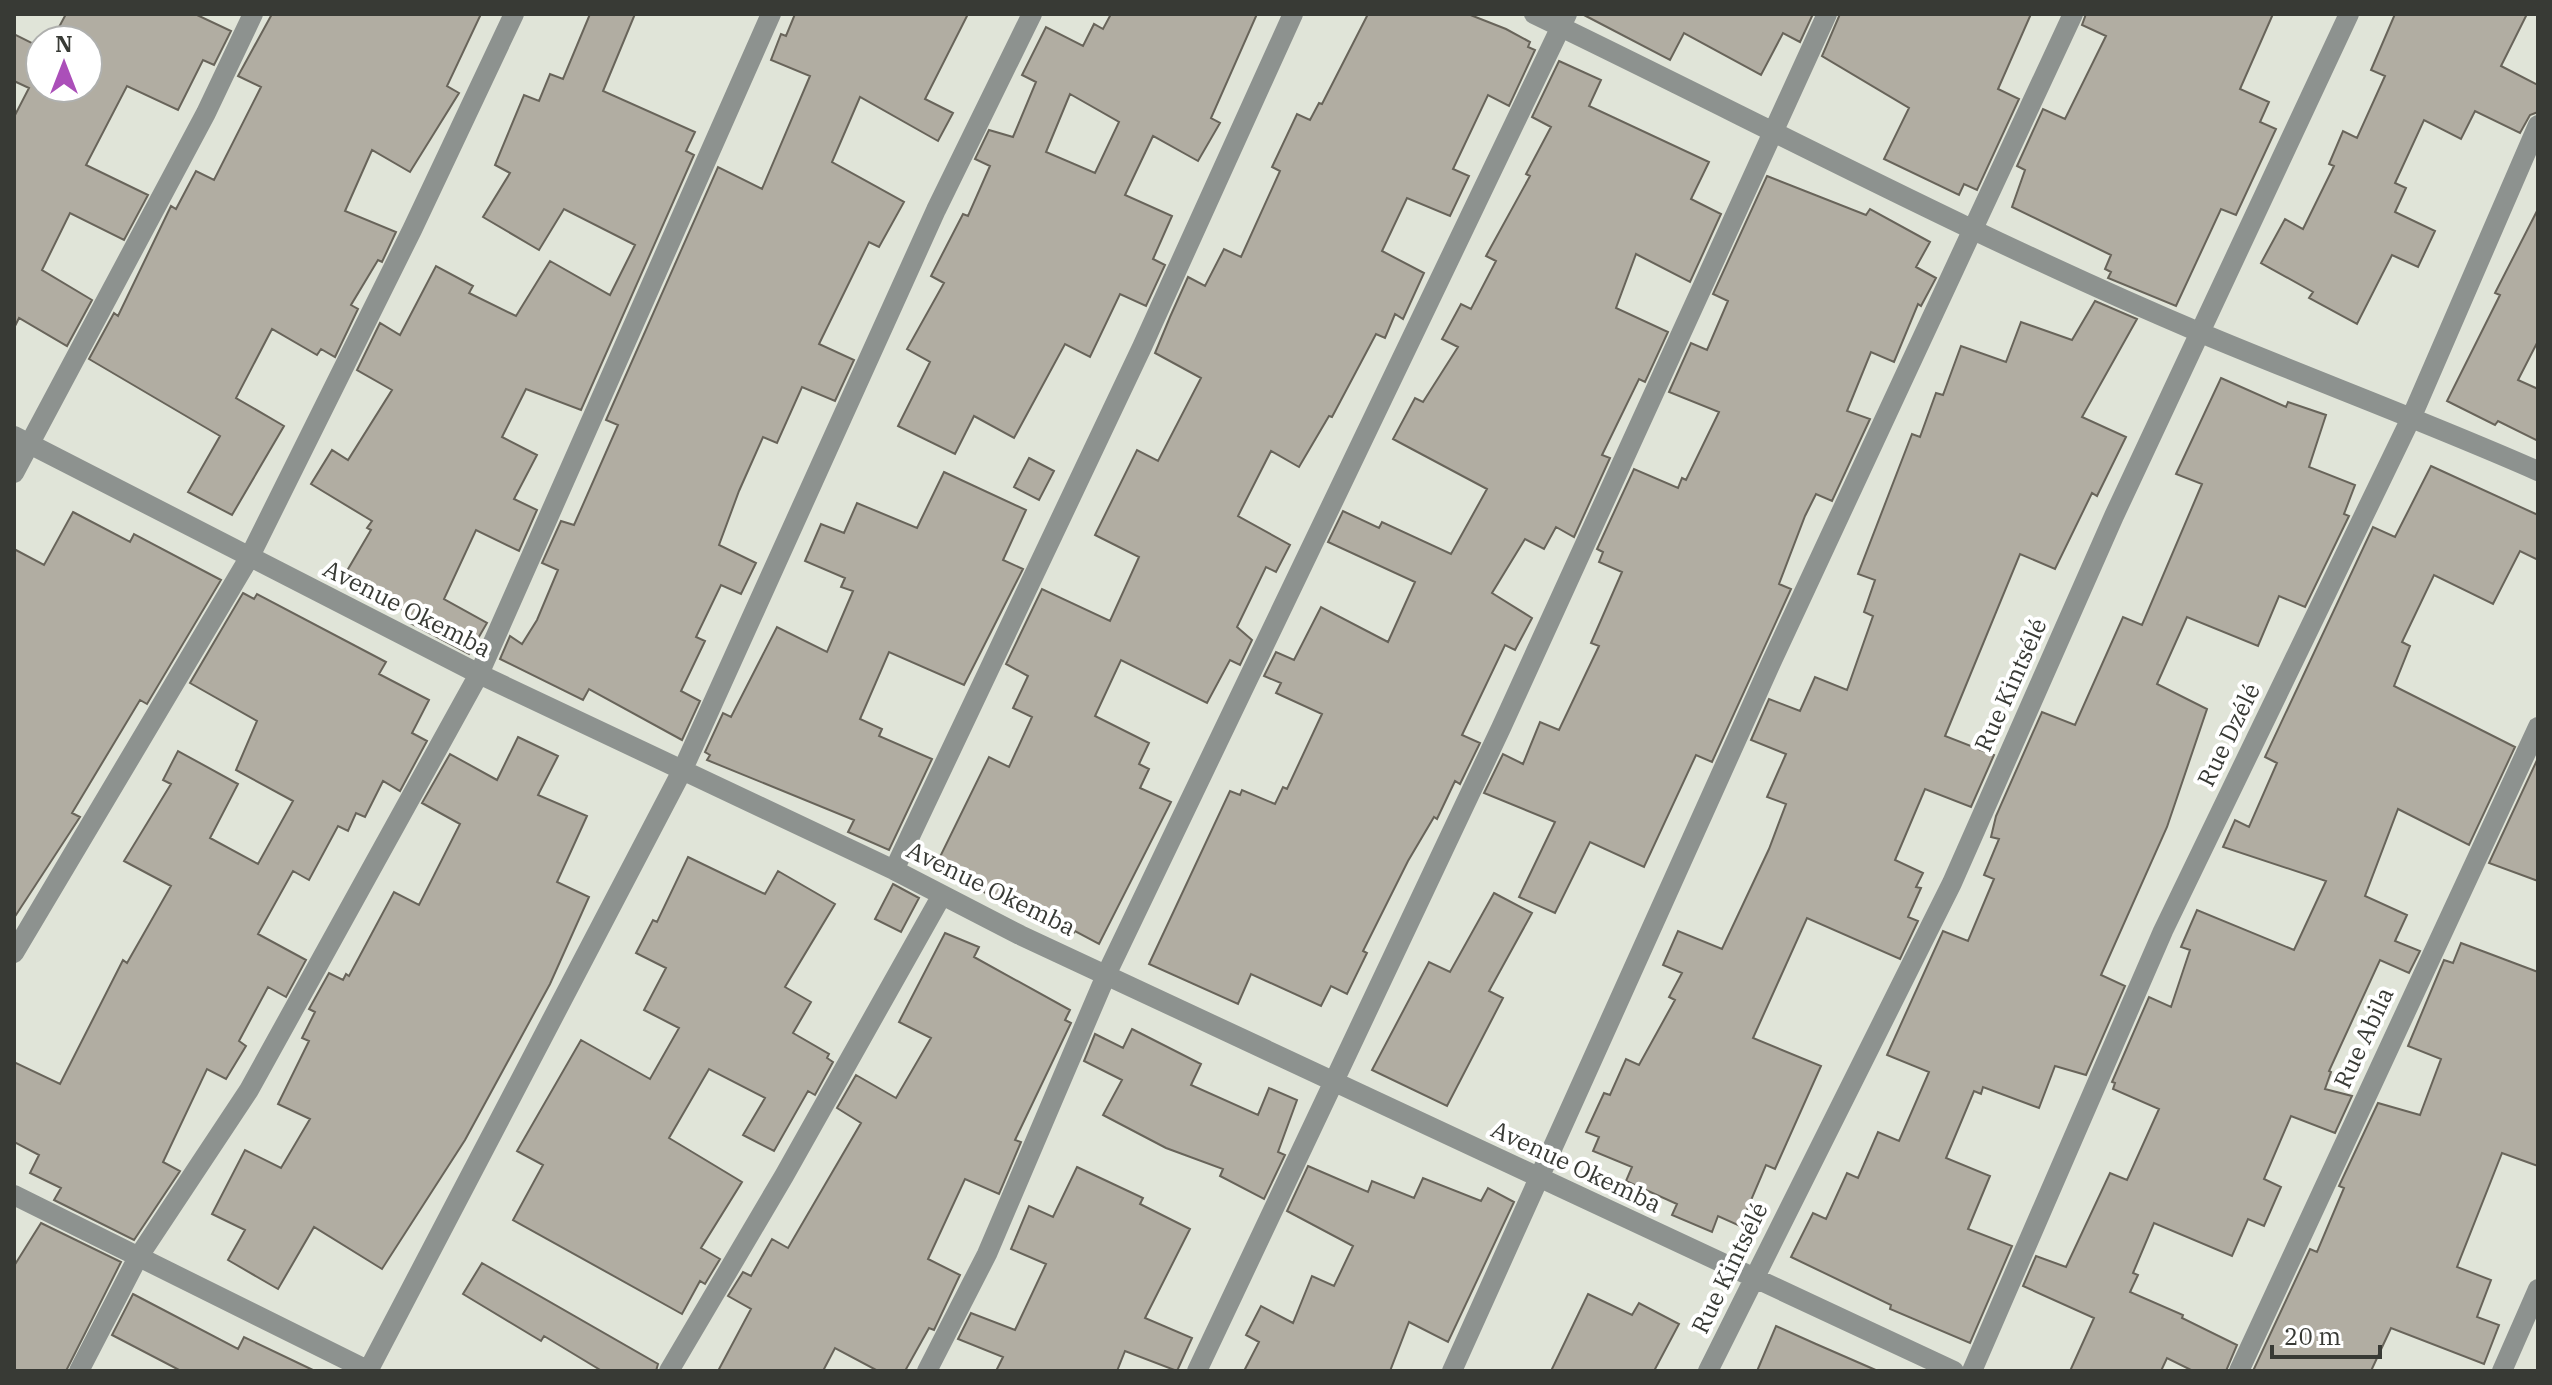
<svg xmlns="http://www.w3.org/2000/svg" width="2552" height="1385" font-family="'IBM Plex Serif',serif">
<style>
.building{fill:#b1ada2;stroke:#68645a;stroke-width:2;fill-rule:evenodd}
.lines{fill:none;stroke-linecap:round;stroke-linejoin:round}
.minor{stroke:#8d928f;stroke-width:20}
.labels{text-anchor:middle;stroke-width:8;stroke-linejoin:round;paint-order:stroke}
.street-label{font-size:24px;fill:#383a35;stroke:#fff}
</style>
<rect width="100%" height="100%" fill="#e0e4d8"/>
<path class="building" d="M 66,14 L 195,14 L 231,31 L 214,65 L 203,60 L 178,110 L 127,86 L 86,165 L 148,195 L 124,240 L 70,213 L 42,270 L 92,300 L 67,346 L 19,318 L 14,328 L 14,117 L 29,88 L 14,81 L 14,34 L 40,47 L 40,88 L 88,88 L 88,40 L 52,40 Z
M 272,14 L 481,14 L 447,86 L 459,93 L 410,172 L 372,150 L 345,211 L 396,232 L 382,262 L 378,260 L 351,305 L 358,309 L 335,357 L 321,349 L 317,355 L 272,329 L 236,398 L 284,426 L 232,515 L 188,492 L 220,436 L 89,359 L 114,313 L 118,316 L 171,206 L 176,209 L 196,171 L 214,180 L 261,87 L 238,76 Z
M 590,14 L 635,14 L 603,91 L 695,132 L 686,151 L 694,155 L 581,410 L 526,389 L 502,437 L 537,455 L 514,499 L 537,510 L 519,551 L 476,530 L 444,599 L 487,623 L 469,654 L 410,623 L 414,617 L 344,576 L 371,530 L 367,528 L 372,521 L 311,484 L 332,450 L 348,460 L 392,390 L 357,370 L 380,323 L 400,335 L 436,266 L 473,286 L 469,293 L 516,316 L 550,261 L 610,295 L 635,245 L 564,209 L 539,250 L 483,217 L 510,173 L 495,165 L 524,95 L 539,101 L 550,74 L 563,79 Z
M 795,14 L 968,14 L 925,99 L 953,113 L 938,141 L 860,97 L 832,162 L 904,202 L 879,247 L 869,242 L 819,344 L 854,360 L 835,401 L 802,387 L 777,443 L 763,437 L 739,491 L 719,545 L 756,563 L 741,594 L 721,585 L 696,637 L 705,641 L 681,691 L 700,701 L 682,740 L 589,689 L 583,700 L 500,659 L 510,636 L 522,644 L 537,620 L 558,570 L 542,563 L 561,521 L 574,525 L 618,425 L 606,420 L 718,167 L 762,189 L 810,76 L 771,60 L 781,34 L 786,36 Z
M 1111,14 L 1257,14 L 1211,118 L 1220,123 L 1198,161 L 1153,136 L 1125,195 L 1172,216 L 1153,259 L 1165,265 L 1146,306 L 1120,294 L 1090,357 L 1065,344 L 1014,438 L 974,416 L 955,454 L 898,426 L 930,362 L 907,349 L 944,283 L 931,276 L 963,214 L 968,216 L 990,166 L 975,159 L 989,130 L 1013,137 L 1036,82 L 1022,75 L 1046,27 L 1083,46 L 1094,24 L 1103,29 ZM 1070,94 L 1119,122 L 1095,173 L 1046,152 Z
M 1368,14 L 1468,14 L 1506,29 L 1530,42 L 1528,47 L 1535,50 L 1509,106 L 1488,95 L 1453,169 L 1469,176 L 1450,216 L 1407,198 L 1382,251 L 1424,273 L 1403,319 L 1395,314 L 1385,338 L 1376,334 L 1332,417 L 1329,416 L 1299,467 L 1271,451 L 1238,516 L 1290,545 L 1276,572 L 1266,567 L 1237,627 L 1252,640 L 1240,665 L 1230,660 L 1207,703 L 1121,660 L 1095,716 L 1149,743 L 1139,764 L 1149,769 L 1140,788 L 1171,802 L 1099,944 L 1075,931 L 1071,937 L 935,867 L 989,757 L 1009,767 L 1032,717 L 1013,708 L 1028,676 L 1006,664 L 1042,589 L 1110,621 L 1139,557 L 1095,535 L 1137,450 L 1158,461 L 1201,378 L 1155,353 L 1170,317 L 1188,277 L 1205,286 L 1224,249 L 1241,257 L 1280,171 L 1272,167 L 1297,114 L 1310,120 L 1319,103 L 1322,104 Z
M 1582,14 L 1813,14 L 1800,42 L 1783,33 L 1761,75 L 1684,33 L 1670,60 Z
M 1840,14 L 2031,14 L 1998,89 L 2019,99 L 1977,190 L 1964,184 L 1959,195 L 1884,159 L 1909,108 L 1822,56 Z
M 2086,14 L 2273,14 L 2240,89 L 2269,102 L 2260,122 L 2276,129 L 2236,215 L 2221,209 L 2176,306 L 2108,278 L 2111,272 L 2105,269 L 2111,255 L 2012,207 L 2025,170 L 2017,166 L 2043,109 L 2065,119 L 2106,36 L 2082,25 Z
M 2395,14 L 2527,14 L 2501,66 L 2538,85 L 2538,112 L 2530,115 L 2520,133 L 2475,111 L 2461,139 L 2424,120 L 2395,183 L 2406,188 L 2395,212 L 2435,231 L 2418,267 L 2392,255 L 2357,324 L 2309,298 L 2313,292 L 2261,263 L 2285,219 L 2303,229 L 2334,166 L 2329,164 L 2343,131 L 2357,138 L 2385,76 L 2371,70 Z
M 1559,61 L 1601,80 L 1589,106 L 1709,162 L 1691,199 L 1721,214 L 1690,282 L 1636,254 L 1616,308 L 1668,332 L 1645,382 L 1639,379 L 1602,455 L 1610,458 L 1574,537 L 1556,527 L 1544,549 L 1525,539 L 1492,593 L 1532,618 L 1515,650 L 1505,645 L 1462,735 L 1480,743 L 1460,784 L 1455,781 L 1437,819 L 1434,817 L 1408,861 L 1363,951 L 1367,953 L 1347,994 L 1331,986 L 1321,1006 L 1251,974 L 1238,1004 L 1149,964 L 1230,791 L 1240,795 L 1242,790 L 1275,804 L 1283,787 L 1287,789 L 1322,714 L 1276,693 L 1281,683 L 1264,676 L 1276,652 L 1294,660 L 1321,607 L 1388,642 L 1415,582 L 1328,542 L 1343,511 L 1379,528 L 1382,522 L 1451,554 L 1487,489 L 1393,439 L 1415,398 L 1423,402 L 1458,347 L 1442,339 L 1461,304 L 1471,309 L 1496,261 L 1486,256 L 1530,176 L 1526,174 L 1551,127 L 1532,117 Z
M 1767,176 L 1866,215 L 1870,209 L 1930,242 L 1916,267 L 1936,278 L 1921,306 L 1918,304 L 1894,362 L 1871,352 L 1847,411 L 1870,419 L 1832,501 L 1816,494 L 1805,516 L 1779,584 L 1791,589 L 1712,762 L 1696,755 L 1644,867 L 1590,842 L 1555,913 L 1519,897 L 1555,822 L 1484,793 L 1503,754 L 1523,764 L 1540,722 L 1559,730 L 1599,646 L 1591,643 L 1622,572 L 1599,562 L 1603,552 L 1597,549 L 1634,469 L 1678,488 L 1682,478 L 1686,480 L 1719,412 L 1669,392 L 1691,343 L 1707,350 L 1728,301 L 1713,294 Z
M 2538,209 L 2538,341 L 2518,380 L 2538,389 L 2538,441 L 2498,421 L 2495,425 L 2447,401 L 2500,295 L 2495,293 Z
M 2095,301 L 2137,319 L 2082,417 L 2126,437 L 2097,496 L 2092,493 L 2055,569 L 2020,554 L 1945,736 L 1994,755 L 1971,807 L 1925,789 L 1895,860 L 1923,873 L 1916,887 L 1921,888 L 1908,917 L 1918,921 L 1900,959 L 1807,918 L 1753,1038 L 1821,1066 L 1775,1169 L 1766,1165 L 1740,1226 L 1718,1216 L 1712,1232 L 1672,1215 L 1677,1204 L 1626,1181 L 1632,1167 L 1593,1151 L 1599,1137 L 1586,1132 L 1604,1093 L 1610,1095 L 1626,1059 L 1639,1065 L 1675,1000 L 1669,997 L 1682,973 L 1663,965 L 1678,931 L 1722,949 L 1769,849 L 1786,804 L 1767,797 L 1786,754 L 1751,740 L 1769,699 L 1800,711 L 1815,677 L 1847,690 L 1873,616 L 1864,612 L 1875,580 L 1858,574 L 1912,434 L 1920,437 L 1936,393 L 1943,395 L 1961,346 L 2006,362 L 2021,322 L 2072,340 Z
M 2221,378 L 2286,407 L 2288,402 L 2326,415 L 2309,467 L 2355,485 L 2344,514 L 2349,516 L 2305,607 L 2279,596 L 2258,646 L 2187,617 L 2157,684 L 2207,709 L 2167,827 L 2101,975 L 2125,986 L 2086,1075 L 2055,1066 L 2039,1108 L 1983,1087 L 1981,1094 L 1974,1091 L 1946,1158 L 1990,1176 L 1968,1229 L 2012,1246 L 1970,1343 L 1890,1309 L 1891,1305 L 1791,1257 L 1813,1213 L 1826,1219 L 1847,1173 L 1858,1178 L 1878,1132 L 1899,1141 L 1929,1072 L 1887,1055 L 1943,931 L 1968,941 L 1994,879 L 1984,875 L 1999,839 L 1991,837 L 1996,816 L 2042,712 L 2075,725 L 2123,617 L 2142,625 L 2202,484 L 2176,474 Z
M 1029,458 L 1054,471 L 1039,500 L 1014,487 Z
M 2431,466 L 2538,515 L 2538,560 L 2520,551 L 2493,604 L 2434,575 L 2402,642 L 2410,646 L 2394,686 L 2515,747 L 2469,845 L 2398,809 L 2365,896 L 2407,915 L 2395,941 L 2420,951 L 2409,973 L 2380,960 L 2329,1071 L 2331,1072 L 2325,1089 L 2352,1096 L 2335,1133 L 2291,1116 L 2264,1179 L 2281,1187 L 2264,1226 L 2248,1219 L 2232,1256 L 2154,1223 L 2133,1273 L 2138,1275 L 2130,1292 L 2183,1315 L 2182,1318 L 2237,1345 L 2226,1371 L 2193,1371 L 2167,1358 L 2161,1371 L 2070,1371 L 2094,1318 L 2023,1286 L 2036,1256 L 2066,1267 L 2110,1173 L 2127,1180 L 2159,1109 L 2113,1089 L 2115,1083 L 2112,1082 L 2149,997 L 2171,1007 L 2190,950 L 2181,947 L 2197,910 L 2294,950 L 2326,881 L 2223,847 L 2235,820 L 2249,827 L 2277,763 L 2265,757 L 2373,527 L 2395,537 Z
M 944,472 L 1026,510 L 1003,560 L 1023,569 L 964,685 L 889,652 L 860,719 L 882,729 L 879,736 L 932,759 L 889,850 L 848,832 L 854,820 L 707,760 L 710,755 L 705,752 L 723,713 L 731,717 L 777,627 L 827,652 L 853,591 L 841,587 L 845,578 L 805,561 L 821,524 L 844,533 L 857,503 L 917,528 Z
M 73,512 L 130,542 L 134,534 L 221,580 L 147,704 L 140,700 L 72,813 L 80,817 L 14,918 L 14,549 L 44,565 Z
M 243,593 L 254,599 L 257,594 L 386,662 L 379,674 L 429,700 L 412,733 L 427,741 L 400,791 L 383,781 L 365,817 L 356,813 L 348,831 L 338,826 L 309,880 L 293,871 L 258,934 L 306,960 L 286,997 L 268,987 L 239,1041 L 246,1046 L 226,1079 L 207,1069 L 163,1162 L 180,1171 L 134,1240 L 54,1200 L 61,1188 L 30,1173 L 39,1155 L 14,1142 L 14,1062 L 60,1084 L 123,960 L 127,963 L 171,886 L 124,861 L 171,784 L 163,780 L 178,751 L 238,784 L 210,838 L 258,864 L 293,801 L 236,770 L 257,721 L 190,683 Z
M 518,737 L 558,756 L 538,795 L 587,816 L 557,882 L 589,897 L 550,984 L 465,1140 L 382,1269 L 314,1227 L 278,1289 L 228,1260 L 245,1230 L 212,1214 L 245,1150 L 281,1168 L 310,1119 L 278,1104 L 309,1041 L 302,1038 L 315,1012 L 309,1009 L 329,973 L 343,980 L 346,974 L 349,976 L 394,892 L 419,905 L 460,824 L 422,803 L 450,754 L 497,780 Z
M 2538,758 L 2538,881 L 2489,863 Z
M 688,857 L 765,894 L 778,871 L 835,904 L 785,987 L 811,1002 L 793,1033 L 829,1054 L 827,1058 L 833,1062 L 815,1095 L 808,1091 L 774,1151 L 743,1135 L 765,1098 L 709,1069 L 669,1138 L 742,1182 L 701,1248 L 720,1259 L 705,1284 L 700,1281 L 682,1314 L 513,1220 L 543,1165 L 517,1151 L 581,1040 L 650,1079 L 679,1028 L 644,1010 L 666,968 L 636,953 L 653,920 L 657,922 Z
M 893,884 L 919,898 L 901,932 L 875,919 Z
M 1494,893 L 1532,913 L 1489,991 L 1503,998 L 1447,1106 L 1372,1070 L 1429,962 L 1450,972 Z
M 945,933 L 979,947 L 974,957 L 1070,1010 L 1065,1020 L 1071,1023 L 1015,1140 L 1021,1142 L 999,1194 L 965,1179 L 928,1259 L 960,1275 L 934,1330 L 929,1328 L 905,1371 L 878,1371 L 835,1348 L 823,1371 L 718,1371 L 751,1309 L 728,1296 L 743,1272 L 751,1276 L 772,1239 L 788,1248 L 861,1123 L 837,1108 L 856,1075 L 896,1098 L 931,1038 L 899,1022 Z
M 2461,943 L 2538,972 L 2538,1166 L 2502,1153 L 2457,1267 L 2491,1280 L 2477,1317 L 2499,1325 L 2484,1364 L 2391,1328 L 2371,1371 L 2253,1371 L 2310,1249 L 2317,1252 L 2344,1188 L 2339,1186 L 2378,1103 L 2420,1115 L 2441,1059 L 2408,1046 L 2444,960 L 2453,963 Z
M 1132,1029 L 1201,1064 L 1191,1085 L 1258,1115 L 1269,1088 L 1297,1100 L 1278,1152 L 1285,1155 L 1264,1199 L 1220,1176 L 1223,1169 L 1166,1148 L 1103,1115 L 1122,1080 L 1084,1061 L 1095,1034 L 1123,1048 Z
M 1308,1166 L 1368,1192 L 1372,1181 L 1414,1198 L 1423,1178 L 1481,1201 L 1488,1188 L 1514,1202 L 1448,1342 L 1409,1322 L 1390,1371 L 1244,1371 L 1259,1342 L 1246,1335 L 1261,1306 L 1293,1323 L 1312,1276 L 1334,1286 L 1353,1246 L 1287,1211 Z
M 1077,1167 L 1143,1198 L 1140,1204 L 1190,1229 L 1145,1318 L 1192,1338 L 1177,1371 L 1125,1351 L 1117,1371 L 996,1371 L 1003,1357 L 958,1339 L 971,1313 L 1015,1330 L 1046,1264 L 1011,1249 L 1029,1206 L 1053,1217 Z
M 41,1223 L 121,1262 L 66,1371 L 14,1371 L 14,1266 Z
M 482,1263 L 658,1364 L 656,1371 L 602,1371 L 544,1336 L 541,1341 L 463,1294 Z
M 133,1294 L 238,1349 L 244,1337 L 315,1371 L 181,1371 L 112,1335 Z
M 1588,1294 L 1632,1315 L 1639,1303 L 1679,1324 L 1654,1371 L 1551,1371 Z
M 1776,1326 L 1816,1344 L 1878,1371 L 1757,1371 Z"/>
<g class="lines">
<path class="minor" d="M 1534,14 C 1756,121 1974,237 2201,333 C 2313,380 2427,422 2538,471
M 14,436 L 479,674 L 894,870 L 1020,935 L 1954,1371
M 14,473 L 206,113 L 253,14
M 894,870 L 1142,347 L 1293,14
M 14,953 L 249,558 L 412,230 L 514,14
M 14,1195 L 369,1371
M 79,1371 L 137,1259 L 249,1090 L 479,674 L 771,14
M 368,1371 L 683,769 L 936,210 L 1032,14
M 669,1371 L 784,1176 L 942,895
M 927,1371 L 987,1254 L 1107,973 L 1567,14
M 1197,1371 L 1501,728 L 1827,14
M 1452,1371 L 1771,663 L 2073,14
M 1708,1371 L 1952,883 L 2114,516 L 2349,14
M 1972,1371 L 2163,931 L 2412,416 L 2538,125
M 2239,1371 L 2538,727
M 2502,1371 L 2538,1289"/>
</g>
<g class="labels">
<g class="street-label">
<text transform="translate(407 609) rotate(27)" y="8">Avenue Okemba</text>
<text transform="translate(2011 685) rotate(-66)" y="8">Rue Kintsélé</text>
<text transform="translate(2229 735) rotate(-64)" y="8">Rue Dzélé</text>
<text transform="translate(991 889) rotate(26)" y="8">Avenue Okemba</text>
<text transform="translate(2364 1038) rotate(-65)" y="8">Rue Abila</text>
<text transform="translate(1576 1167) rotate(25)" y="8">Avenue Okemba</text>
<text transform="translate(1730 1268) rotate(-64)" y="8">Rue Kintsélé</text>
</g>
</g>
<rect width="2552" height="1385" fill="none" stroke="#383a35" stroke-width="32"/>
<g transform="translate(64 64)"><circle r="38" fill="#ffffff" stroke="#afb0ae" stroke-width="2"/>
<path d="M0-6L14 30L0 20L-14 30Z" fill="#ab4fb9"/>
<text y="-12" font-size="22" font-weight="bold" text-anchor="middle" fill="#383a35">N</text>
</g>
<path d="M2272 1345v12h108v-12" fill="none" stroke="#383a35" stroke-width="4"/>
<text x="2284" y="1345" font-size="24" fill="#383a35" stroke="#ffffff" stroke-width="6" paint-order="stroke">20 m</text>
</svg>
